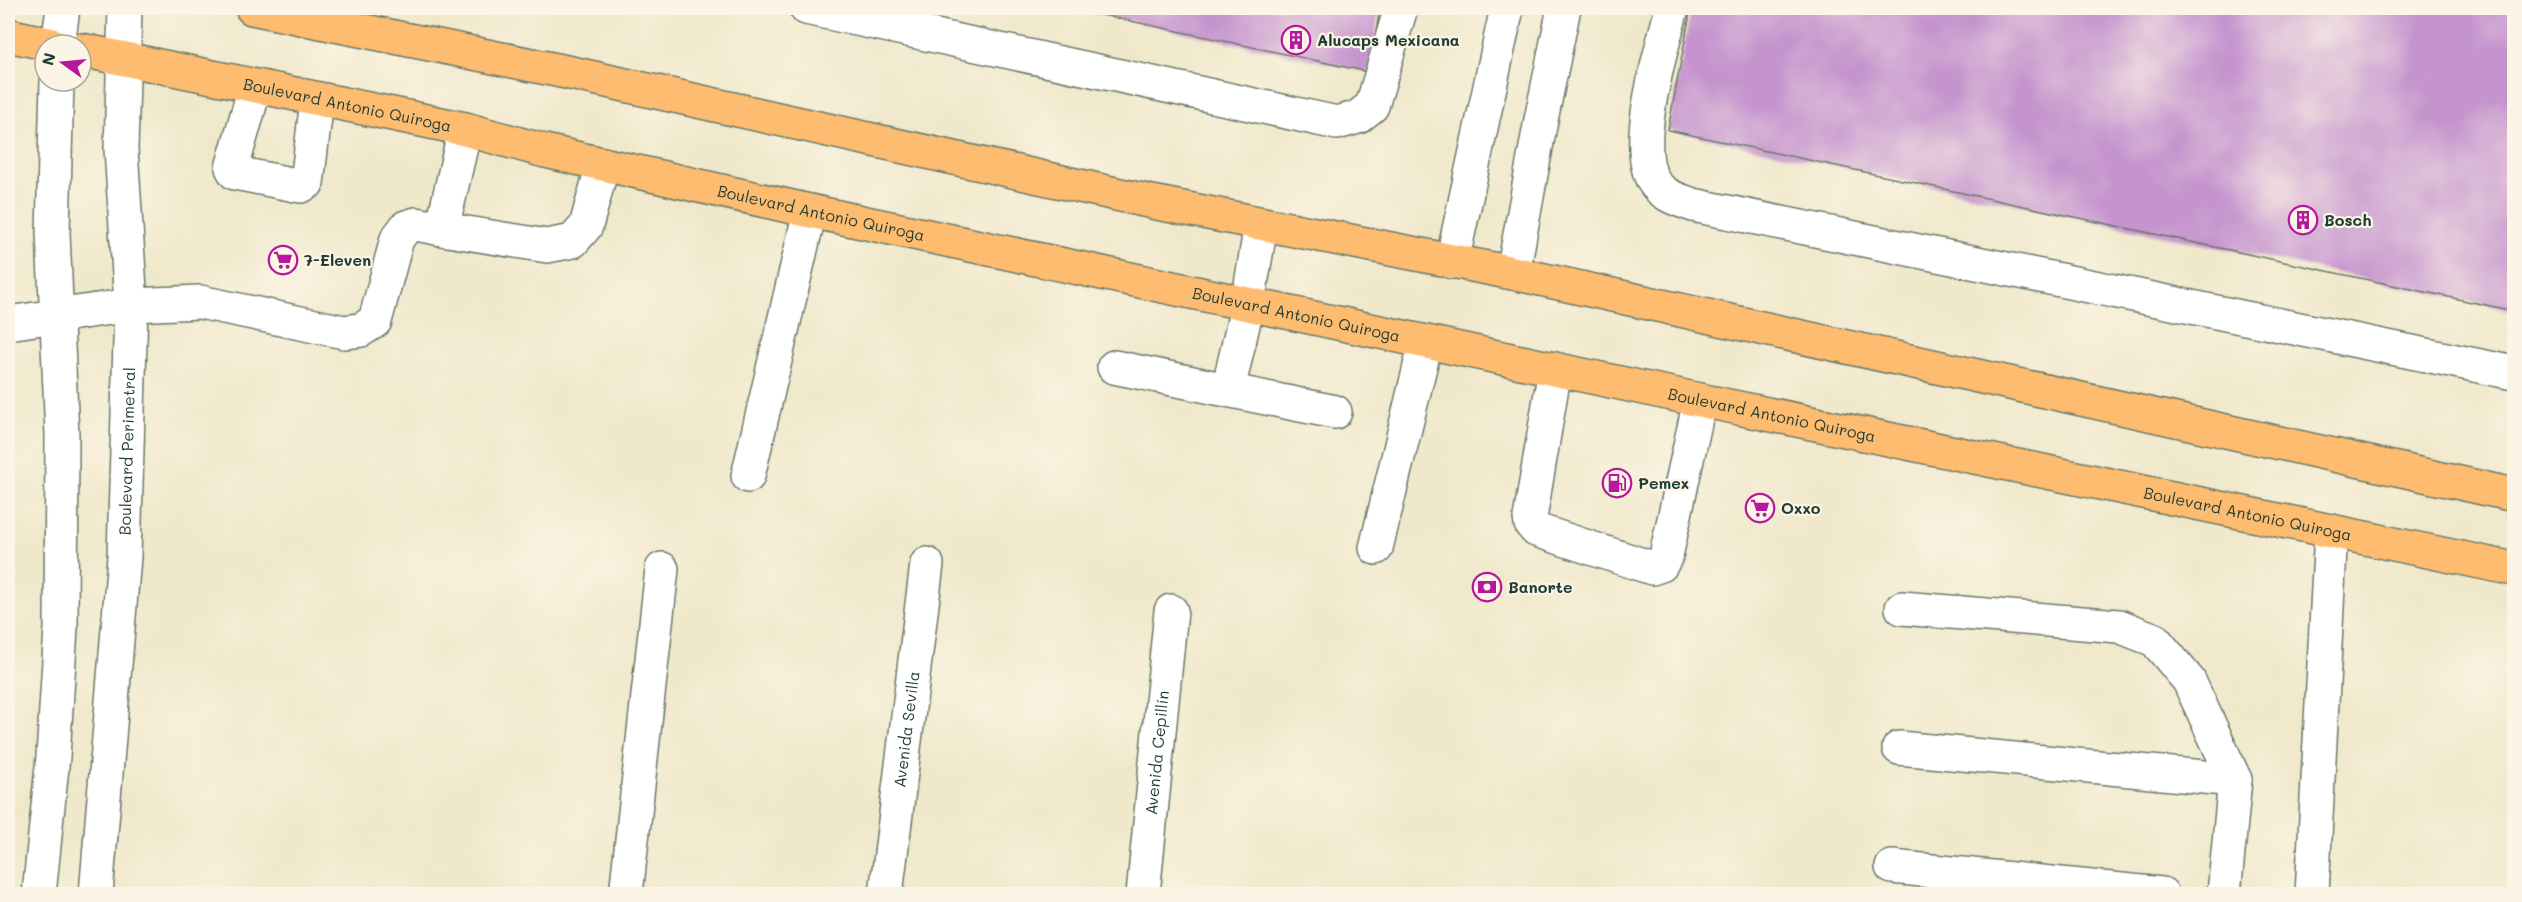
<svg xmlns="http://www.w3.org/2000/svg" width="2522" height="902" font-family="Mali,sans-serif">
<style>
.building{fill:#c593ce}
.lines{fill:none;stroke-linecap:round;stroke-linejoin:round}
.minor-casing{stroke:#687968;stroke-width:36}
.major-casing{stroke:#687968;stroke-width:36}
.minor{stroke:#fff;stroke-width:33}
.major{stroke:#febc70;stroke-width:33}
.labels{text-anchor:middle;stroke-width:4.5;stroke-linejoin:round;paint-order:stroke}
.poi-label{font-size:16px;font-weight:bold;fill:#1f3d34;stroke:#fcf5e5;text-anchor:start}
.street-label{font-size:16px;fill:#1f3d34;stroke:#fcf5e5}
</style>
<rect width="100%" height="100%" fill="#fcf5e5"/>
<filter id="ink" filterUnits="userSpaceOnUse"><feTurbulence type="fractalNoise" baseFrequency=".0167" numOctaves="2"/><feDisplacementMap in="SourceGraphic" scale="12" xChannelSelector="R" yChannelSelector="G"/><feConvolveMatrix kernelMatrix="1 2 1 2 8 2 1 2 1" color-interpolation-filters="sRGB"/></filter>
<filter id="wash" filterUnits="userSpaceOnUse"><feTurbulence type="fractalNoise" baseFrequency=".008" numOctaves="4" result="noise"/><feDisplacementMap in="SourceGraphic" scale="24" xChannelSelector="R" yChannelSelector="G"/><feGaussianBlur stdDeviation="1.35" result="paint"/><feColorMatrix in="noise" values="0 0 0 0 0 0 0 0 0 0 0 0 0 0 0 0 0 1.4 0 .05"/><feComposite in="paint" operator="in"/></filter>
<g filter="url(#wash)">
<rect width="100%" height="100%" fill="#f0e8ca"/>
<g id="blocks">
<path class="building" d="M 1070,8 L 1380,8 L 1369,72 Z
M 1691,8 L 2514,8 L 2514,311 L 1668,130 Z"/>
</g>
</g>
<g filter="url(#ink)">
<use href="#blocks" fill-opacity="0" stroke="#687968" stroke-width="1.5"/>
<g class="lines">
<g class="minor-casing">
<g id="minor">
<path d="M 806,8 L 1337,123 L 1358,117 L 1372,106 L 1401,8"/>
<path d="M 1672,8 C 1662,49 1631,145 1654,182 C 1663,196 1679,200 1693,205 L 2514,373"/>
<path d="M 58,45 L 63,8"/>
<path d="M 255,87 L 232,168 L 235,173 L 301,186 L 307,183 L 317,100"/>
<path d="M 442,229 L 547,246 L 573,241 L 586,226 L 603,164"/>
<path d="M 1452,262 L 1507,8"/>
<path d="M 1513,273 L 1541,120 L 1564,8"/>
<path d="M 8,323 L 131,305 L 200,302 L 344,332 L 361,330 L 375,321 L 397,239 L 406,227 L 416,224 L 442,229 L 465,129"/>
<path d="M 1114,367 L 1335,412"/>
<path d="M 1555,369 L 1530,518 L 1531,524 L 1536,530 L 1652,568 L 1661,565 L 1666,556 L 1700,400"/>
<path d="M 1228,390 L 1248,303 L 1261,224"/>
<path d="M 748,476 L 810,211"/>
<path d="M 1376,548 L 1426,342"/>
<path d="M 1902,608 L 2119,626 L 2155,640 L 2189,681 L 2235,780 L 2224,894"/>
<path d="M 1899,748 L 2235,780"/>
<path d="M 1892,867 L 2162,894"/>
<path d="M 39,894 L 53,757 L 61,628 L 62,435 L 53,233 L 57,81"/>
<path id="s1" d="M 96,894 L 124,557 L 131,305 L 121,149 L 125,8"/>
<path d="M 626,894 L 662,569"/>
<path id="s2" d="M 886,894 L 927,564"/>
<path id="s3" d="M 1143,894 L 1171,611"/>
<path d="M 2312,894 L 2331,531"/>
</g>
</g>
<g class="major-casing">
<g id="major">
<path d="M 252,8 L 571,73 L 1152,202 L 1513,273 L 2514,495"/>
<path d="M 8,35 L 53,45"/>
<path id="s4" d="M 81,50 L 465,129 L 545,151 L 810,211 L 1700,400 L 2514,569"/>
</g>
</g>
<use href="#minor" class="minor"/>
<use href="#major" class="major"/>
</g>
</g>
<defs>
<g id="building-ring" transform="scale(1.5)"><circle r="9.5" fill="#fcf5e5" stroke="#b5179e" stroke-width="1.5"/><path d="M-4-6H4V6H1V3H-1V6H-4ZM-2.5-4.3h1.7v1.8h-1.7ZM.8-4.3h1.7v1.8H.8ZM-2.5-1h1.7V.8h-1.7ZM.8-1h1.7V.8H.8Z" fill="#b5179e"/></g>
<g id="supermarket-ring" transform="scale(1.5)"><circle r="9.5" fill="#fcf5e5" stroke="#b5179e" stroke-width="1.5"/><path d="M-6-5.5h2.5l.6 2H6L4.5 2H-2.5L-4.4-4H-6ZM-1.5 3.2a1.3 1.3 0 1 0 .1 0ZM3 3.2a1.3 1.3 0 1 0 .1 0Z" fill="#b5179e"/></g>
<g id="fuel-ring" transform="scale(1.5)"><circle r="9.5" fill="#fcf5e5" stroke="#b5179e" stroke-width="1.5"/><path d="M-5.5-6h7V0h2V4h1.3V-2.5L3-4.5l.8-.8L6-3V5H2.5V1h-1V6h-7ZM-4.2-4.7v3.2H.2V-4.7Z" fill="#b5179e"/></g>
<g id="bank-ring" transform="scale(1.5)"><circle r="9.5" fill="#fcf5e5" stroke="#b5179e" stroke-width="1.5"/><path d="M-6-4H6V4H-6ZM0-2.3a2.3 2.3 0 1 0 0 4.6a2.3 2.3 0 1 0 0-4.6Z" fill="#b5179e"/></g>
</defs>
<g fill-rule="evenodd">
<use href="#building-ring" x="1296" y="40"/>
<use href="#building-ring" x="2303" y="220"/>
<use href="#supermarket-ring" x="283" y="260"/>
<use href="#fuel-ring" x="1617" y="483"/>
<use href="#supermarket-ring" x="1760" y="508"/>
<use href="#bank-ring" x="1487" y="587"/>
</g>
<g class="labels">
<g class="poi-label">
<text x="1317" y="46">Alucaps Mexicana</text>
<text x="2324" y="226">Bosch</text>
<text x="304" y="266">7-Eleven</text>
<text x="1638" y="489">Pemex</text>
<text x="1781" y="514">Oxxo</text>
<text x="1508" y="593">Banorte</text>
</g>
<g class="street-label">
<text dy="6" stroke="none"><textPath href="#s4" startOffset="272">Boulevard Antonio Quiroga</textPath></text>
<text dy="6" stroke="none"><textPath href="#s4" startOffset="758">Boulevard Antonio Quiroga</textPath></text>
<text dy="6" stroke="none"><textPath href="#s4" startOffset="1244">Boulevard Antonio Quiroga</textPath></text>
<text dy="6" stroke="none"><textPath href="#s4" startOffset="1730">Boulevard Antonio Quiroga</textPath></text>
<text dy="6" stroke="none"><textPath href="#s1" startOffset="444">Boulevard Perimetral</textPath></text>
<text dy="6" stroke="none"><textPath href="#s4" startOffset="2216">Boulevard Antonio Quiroga</textPath></text>
<text dy="6" stroke="none"><textPath href="#s2" startOffset="166">Avenida Sevilla</textPath></text>
<text dy="6" stroke="none"><textPath href="#s3" startOffset="142">Avenida Cepillín</textPath></text>
</g>
</g>
<rect width="2522" height="902" fill="none" stroke="#fcf5e5" stroke-width="30"/>
<g transform="translate(63 63) rotate(285)"><circle r="28" fill="#fcf5e5" stroke="#a4ab9e" stroke-width="1.5"/>
<path d="M0-4.5L10 22L0 15L-10 22Z" fill="#b5179e"/>
<text y="-9" font-size="16" font-weight="bold" text-anchor="middle" fill="#1f3d34">N</text>
</g>
</svg>
